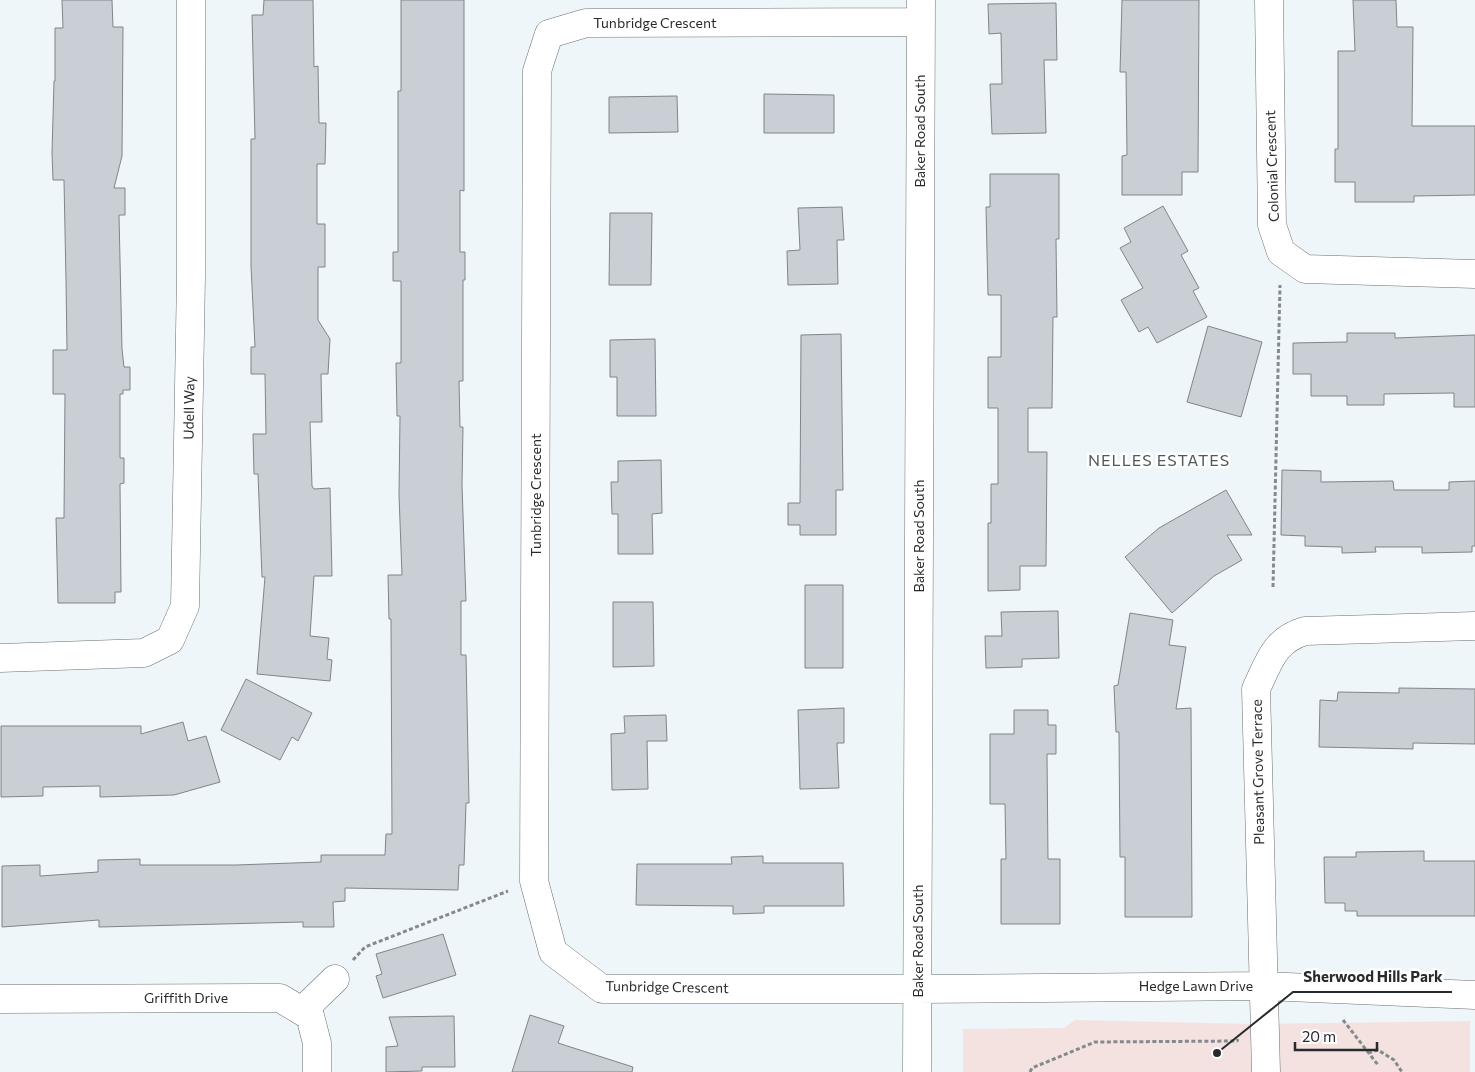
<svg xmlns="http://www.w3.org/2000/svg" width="1475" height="1072" font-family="Commissioner,sans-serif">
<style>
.green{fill:#f4e2e1}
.building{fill:#c9cfd4;stroke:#7f8589}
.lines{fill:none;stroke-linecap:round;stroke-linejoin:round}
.minor-casing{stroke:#6a7074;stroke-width:29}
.path{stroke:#84898c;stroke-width:3;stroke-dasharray:4 2.5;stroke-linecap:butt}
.minor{stroke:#fff;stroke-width:28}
.labels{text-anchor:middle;stroke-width:5;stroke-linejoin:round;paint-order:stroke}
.street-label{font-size:14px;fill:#282b2d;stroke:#fff}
.quarter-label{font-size:16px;letter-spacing:1px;fill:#52575b;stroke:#fff}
.leader{fill:none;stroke:#282b2d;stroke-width:2}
.callout-dot{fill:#282b2d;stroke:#fff;stroke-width:2}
.callout-label{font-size:15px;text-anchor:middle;font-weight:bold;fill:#282b2d;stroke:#fff;stroke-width:5;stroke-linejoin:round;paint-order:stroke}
</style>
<rect width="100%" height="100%" fill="#eff6fa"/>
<path class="green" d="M 1075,1020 L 1254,1024 L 1470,1021 L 1470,1072 L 963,1072 L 963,1029 L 1064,1028 Z"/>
<path class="building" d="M 62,0 L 112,0 L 113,27 L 123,27 L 122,156 L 114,188 L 125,188 L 125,215 L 119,215 L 122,349 L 124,367 L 130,367 L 130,390 L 123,390 L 123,394 L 120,394 L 120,458 L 124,458 L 124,483 L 120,484 L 121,592 L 115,592 L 115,603 L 58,603 L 56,518 L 64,518 L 65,394 L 53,394 L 53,350 L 67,350 L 66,281 L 64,180 L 53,180 L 52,153 L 54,81 L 55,81 L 55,28 L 63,28 Z
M 264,0 L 313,0 L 314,67 L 318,66 L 319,123 L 326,123 L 325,164 L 317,164 L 317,224 L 325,224 L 325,267 L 318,267 L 318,320 L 330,339 L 328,374 L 321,374 L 322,422 L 310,422 L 312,486 L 314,489 L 330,488 L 332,576 L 314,576 L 310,636 L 329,638 L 327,659 L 332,660 L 330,681 L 257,674 L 265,577 L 262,577 L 258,474 L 254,474 L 253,434 L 266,434 L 265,374 L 251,374 L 251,347 L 255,347 L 251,266 L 251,139 L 255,139 L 252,15 L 263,15 Z
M 401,0 L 464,0 L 464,191 L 460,190 L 460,252 L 465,252 L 465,280 L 463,280 L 463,381 L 459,381 L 460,427 L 463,427 L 462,485 L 466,601 L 461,601 L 461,655 L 466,655 L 469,803 L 466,803 L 464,865 L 459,865 L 458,890 L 345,888 L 345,901 L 333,902 L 334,927 L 303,927 L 303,922 L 99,927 L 99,920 L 2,927 L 2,866 L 40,865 L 40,876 L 98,872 L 98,860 L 140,859 L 140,865 L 236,865 L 321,862 L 321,855 L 385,855 L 386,834 L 392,834 L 391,619 L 389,619 L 388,575 L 402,575 L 399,495 L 400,416 L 397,416 L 396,363 L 401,363 L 401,281 L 393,281 L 393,252 L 398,252 L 398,91 L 401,91 Z
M 1122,0 L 1199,0 L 1198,172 L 1182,172 L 1182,195 L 1122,195 L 1122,156 L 1127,155 L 1126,72 L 1120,72 Z
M 1353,0 L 1396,0 L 1397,27 L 1413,27 L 1412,126 L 1475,126 L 1475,195 L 1414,196 L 1414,202 L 1355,202 L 1355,182 L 1335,182 L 1335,149 L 1338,149 L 1338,51 L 1355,51 Z
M 1056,3 L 1057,60 L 1044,60 L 1046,133 L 992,134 L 990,84 L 1002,84 L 1001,33 L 989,34 L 988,4 Z
M 764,94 L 834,95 L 834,133 L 764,133 Z
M 677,96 L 678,132 L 609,133 L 609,97 Z
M 990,174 L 1059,174 L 1059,239 L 1056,239 L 1057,317 L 1053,317 L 1052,408 L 1028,408 L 1028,452 L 1047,452 L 1046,566 L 1020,566 L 1020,590 L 988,591 L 988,523 L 991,523 L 991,484 L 998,484 L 998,408 L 988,408 L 988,357 L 1001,357 L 1001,295 L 988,295 L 986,207 L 990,207 Z
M 1163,206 L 1188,251 L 1181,255 L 1199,288 L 1193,291 L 1207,317 L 1157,343 L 1148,327 L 1139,332 L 1121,300 L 1143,288 L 1120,248 L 1131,242 L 1124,228 Z
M 842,207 L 844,240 L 837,240 L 838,284 L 788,285 L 787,251 L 800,250 L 798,208 Z
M 610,213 L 652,213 L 651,285 L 609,285 Z
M 1208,326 L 1262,342 L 1241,417 L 1187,402 Z
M 1347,333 L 1395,333 L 1395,338 L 1475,335 L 1475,407 L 1454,407 L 1454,393 L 1384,394 L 1384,405 L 1347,405 L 1347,396 L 1311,396 L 1311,374 L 1293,374 L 1293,343 L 1347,342 Z
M 841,334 L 843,490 L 836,490 L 836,535 L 800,535 L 800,525 L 788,525 L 788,503 L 800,503 L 801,335 Z
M 655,339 L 656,416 L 617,416 L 617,377 L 610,377 L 610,340 Z
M 661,460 L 662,513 L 652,514 L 653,554 L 618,554 L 618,514 L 612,514 L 611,482 L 618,482 L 618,461 Z
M 1282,470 L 1321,471 L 1321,482 L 1393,481 L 1394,490 L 1449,490 L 1449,482 L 1475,481 L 1475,546 L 1472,546 L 1472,552 L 1422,553 L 1422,547 L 1375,547 L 1376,552 L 1342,553 L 1342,547 L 1305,546 L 1305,536 L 1281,535 Z
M 1226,490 L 1252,535 L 1227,535 L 1242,560 L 1214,576 L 1172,613 L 1125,557 L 1159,528 Z
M 805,585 L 843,585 L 843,668 L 805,668 Z
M 613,602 L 653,602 L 654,666 L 613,667 Z
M 1058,611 L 1059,658 L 1022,659 L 1022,667 L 986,668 L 985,636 L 1002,636 L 1001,612 Z
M 1130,613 L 1173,620 L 1169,645 L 1186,647 L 1176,709 L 1191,708 L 1192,917 L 1125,917 L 1125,857 L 1120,857 L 1119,732 L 1116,732 L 1114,686 L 1118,685 Z
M 246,679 L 312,713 L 298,741 L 292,737 L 280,760 L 221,730 Z
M 1399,688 L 1475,689 L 1475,744 L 1413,743 L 1413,749 L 1319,747 L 1320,700 L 1337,701 L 1338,692 L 1399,693 Z
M 844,708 L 844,743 L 837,743 L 839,788 L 800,789 L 798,710 Z
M 1014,710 L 1048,710 L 1048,725 L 1056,725 L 1056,754 L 1047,754 L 1048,859 L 1060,859 L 1060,924 L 1001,924 L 1001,859 L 1006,859 L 1005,804 L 990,804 L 990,734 L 1014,734 Z
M 666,715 L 667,741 L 647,741 L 648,789 L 612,790 L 611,734 L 625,733 L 624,716 Z
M 183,722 L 188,741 L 206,736 L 220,782 L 174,795 L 100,797 L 100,786 L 43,787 L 43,796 L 1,797 L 1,726 L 141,726 L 141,734 Z
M 1424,851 L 1424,861 L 1475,861 L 1475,916 L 1357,916 L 1357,911 L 1345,911 L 1345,903 L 1325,903 L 1324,857 L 1356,857 L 1356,852 Z
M 763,856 L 763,863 L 843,863 L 844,906 L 764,906 L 764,913 L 733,914 L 733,906 L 636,905 L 637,864 L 732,864 L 731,857 Z
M 443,934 L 456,975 L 383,998 L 376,976 L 382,974 L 376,954 Z
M 530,1015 L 564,1026 L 558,1043 L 633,1067 L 632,1072 L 512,1072 Z
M 454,1016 L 455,1067 L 422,1067 L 422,1071 L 386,1072 L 386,1047 L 398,1046 L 389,1017 Z"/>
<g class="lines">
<g class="minor-casing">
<path id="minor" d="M 1269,0 L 1272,225 L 1281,252 L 1305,269 L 1475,274
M 921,22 L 586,23 L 549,34 L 537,71 L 534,881 L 553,952 L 602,989 L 918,989 L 1263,986 L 1475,995
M 0,658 L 144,653 L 170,640 L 185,606 L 191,277 L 191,0
M 0,999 L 280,998 L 310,1016 L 317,1043 L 317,1072
M 302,1011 L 335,979
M 917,1072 L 921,0
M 1266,1072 L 1256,689 C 1269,662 1274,640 1305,631 L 1475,626"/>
</g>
<path class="path" d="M 1273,587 L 1280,285
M 353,960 L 365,947 L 508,891
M 1343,1020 L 1378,1065
M 1368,1053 L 1378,1050 L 1394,1060 L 1402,1072
M 1030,1072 L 1032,1068 L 1095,1042 L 1237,1041 L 1238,1039"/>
<use href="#minor" class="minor"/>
</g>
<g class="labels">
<g class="street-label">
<text x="655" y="28">Tunbridge Crescent</text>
<text transform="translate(920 131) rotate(-90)" y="5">Baker Road South</text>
<text transform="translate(1272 166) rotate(-92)" y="5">Colonial Crescent</text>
<text transform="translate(189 408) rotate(-89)" y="5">Udell Way</text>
<text transform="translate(536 495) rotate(-90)" y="5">Tunbridge Crescent</text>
<text transform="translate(919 536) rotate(-90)" y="5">Baker Road South</text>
<text transform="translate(1258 772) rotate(-91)" y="5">Pleasant Grove Terrace</text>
<text transform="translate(918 941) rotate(-90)" y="5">Baker Road South</text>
<text x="1196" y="991">Hedge Lawn Drive</text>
<text transform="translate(667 987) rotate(1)" y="5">Tunbridge Crescent</text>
<text x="186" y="1003">Griffith Drive</text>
</g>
<g class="quarter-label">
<text x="1159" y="466">NELLES ESTATES</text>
</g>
</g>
<path class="leader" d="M1217 1053L1293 992H1452"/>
<circle class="callout-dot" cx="1217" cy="1053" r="5"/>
<g class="callout-label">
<text x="1373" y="982">Sherwood Hills Park</text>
</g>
<path d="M1295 1042v8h82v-8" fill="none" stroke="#282b2d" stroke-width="2.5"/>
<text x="1302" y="1042" font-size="15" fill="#282b2d" stroke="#ffffff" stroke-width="4" paint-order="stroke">20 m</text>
</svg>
